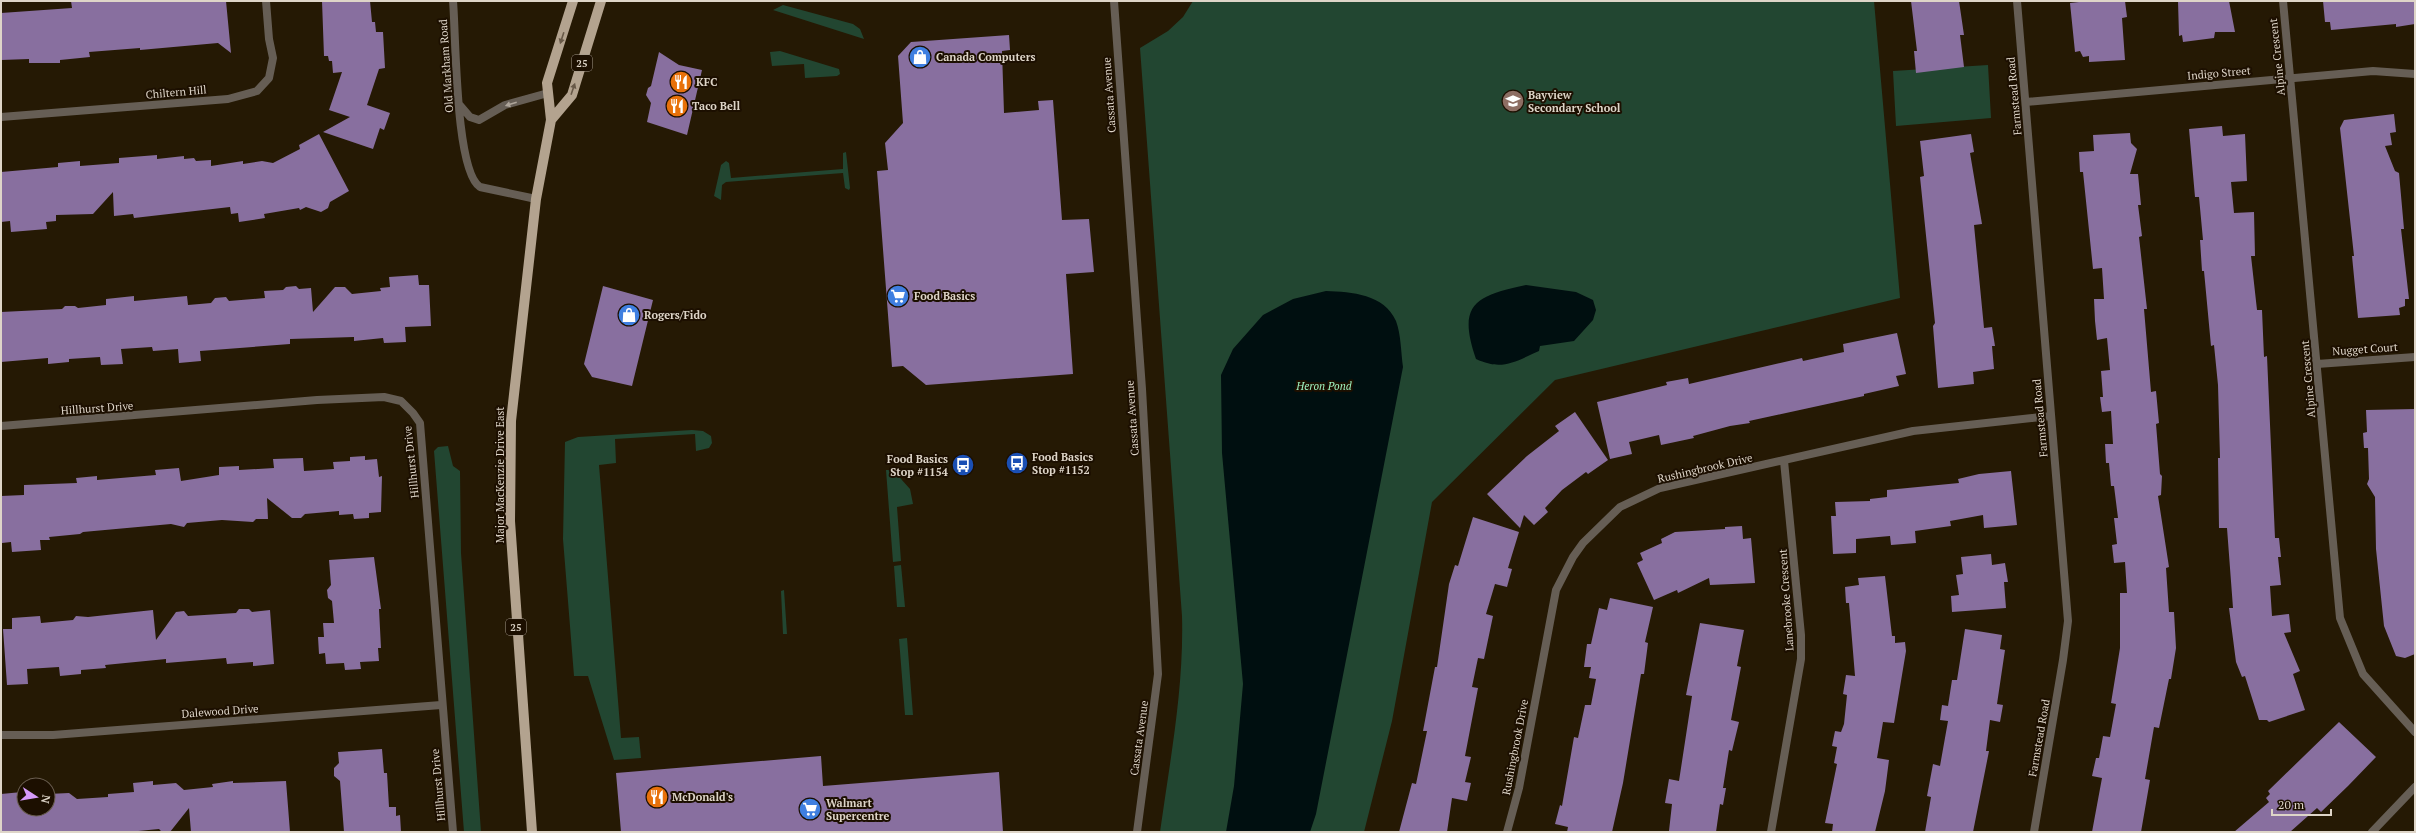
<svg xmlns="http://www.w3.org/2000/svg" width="2416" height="833" font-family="'PT Serif',serif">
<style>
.green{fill:#224631}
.water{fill:#000f10}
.building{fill:#886f9f}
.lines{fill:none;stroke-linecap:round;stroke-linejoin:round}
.street{stroke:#665e55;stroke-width:8}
.primary{stroke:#b3a38f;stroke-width:10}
.oneway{fill:#685948}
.oneway2{fill:#aea59a}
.labels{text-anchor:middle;stroke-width:4;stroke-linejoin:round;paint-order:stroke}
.shield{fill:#1c0f00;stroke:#a49a8c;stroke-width:1}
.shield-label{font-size:10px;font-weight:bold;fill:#ded5c8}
.poi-label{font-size:11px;font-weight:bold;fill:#ded5c8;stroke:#1c0f00;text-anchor:start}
.street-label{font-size:11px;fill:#ded5c8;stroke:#1c0f00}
.park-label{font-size:11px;font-style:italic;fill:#9ef1be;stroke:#1c0f00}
</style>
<rect width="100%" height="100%" fill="#251904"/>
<path class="green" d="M 1193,1 L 1874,1 L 1900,298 L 1555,380 L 1432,502 L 1392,721 L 1364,832 L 1160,832 C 1170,760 1184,689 1182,616 L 1140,48 L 1168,31 L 1183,17 Z
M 783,5 L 853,24 L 860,29 L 864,39 L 773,10 Z
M 780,51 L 839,69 L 840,74 L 837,76 L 805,78 L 804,64 L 772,66 L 770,52 Z
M 1988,65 L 1991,118 L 1896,126 L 1893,71 Z
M 846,152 L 850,188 L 849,190 L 845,188 L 843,173 L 726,182 L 722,185 L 721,200 L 714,196 L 721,165 L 726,161 L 729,163 L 731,178 L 843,169 L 843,153 Z
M 692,430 L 703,431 L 711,436 L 712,443 L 709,448 L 696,451 L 695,434 L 615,439 L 616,463 L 599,465 L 621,738 L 639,737 L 641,758 L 614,760 L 588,676 L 574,676 L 563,539 L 565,442 L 578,437 Z
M 448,446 L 453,466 L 460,471 L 461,553 L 481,832 L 464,832 L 434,451 L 438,447 Z
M 893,470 L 910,489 L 913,504 L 897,507 L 901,561 L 893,562 L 886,470 Z
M 901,565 L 905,607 L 897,607 L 894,566 Z
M 784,590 L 787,634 L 783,634 L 781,591 Z
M 907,638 L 913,715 L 905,715 L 899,639 Z"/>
<path class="water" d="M 1526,285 L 1576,292 L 1593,300 L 1596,310 L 1593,320 L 1574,341 L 1540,346 L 1539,351 C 1514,362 1502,371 1476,359 C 1457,304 1475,296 1526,285 Z
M 1326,291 C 1352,292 1384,294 1396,321 C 1401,334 1401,353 1403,367 L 1316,814 L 1310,832 L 1226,832 L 1234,786 L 1243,684 L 1222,453 L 1221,375 L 1233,349 L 1263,315 L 1293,299 Z"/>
<path class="building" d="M 71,1 L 226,1 L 231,53 L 218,43 L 140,50 L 140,48 L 89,52 L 90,57 L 60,60 L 60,63 L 29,63 L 29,59 L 1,60 L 1,13 L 72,8 Z
M 322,1 L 370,1 L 372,22 L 375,22 L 376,32 L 383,32 L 385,68 L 379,69 L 367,105 L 390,113 L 384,130 L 380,128 L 373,149 L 323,132 L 350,117 L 329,110 L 342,72 L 333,73 L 332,61 L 329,61 L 328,56 L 324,56 Z
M 1911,1 L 1959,1 L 1964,35 L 1960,35 L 1964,67 L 1916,73 L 1914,51 L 1917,51 Z
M 2088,1 L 2125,1 L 2127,17 L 2122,18 L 2125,60 L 2089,62 L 2089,56 L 2083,57 L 2080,51 L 2075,52 L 2070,3 Z
M 2178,1 L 2229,1 L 2235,32 L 2215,32 L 2214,38 L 2183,42 L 2182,35 L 2179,36 Z
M 2323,1 L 2415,1 L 2415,24 L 2396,27 L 2396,24 L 2331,30 L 2330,22 L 2325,22 Z
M 1009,35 L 1010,50 L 1002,51 L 1004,113 L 1039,110 L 1038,101 L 1053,100 L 1062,220 L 1089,219 L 1094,272 L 1066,274 L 1073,374 L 926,385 L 903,366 L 892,367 L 877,171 L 888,170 L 885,143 L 903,123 L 898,56 L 911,42 Z
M 659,52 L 679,65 L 702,70 L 687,135 L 647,122 L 651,103 L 646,95 L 648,88 L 651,86 Z
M 2394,114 L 2396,132 L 2390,133 L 2392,145 L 2385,146 L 2395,171 L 2399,173 L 2404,229 L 2401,229 L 2409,299 L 2405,299 L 2405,306 L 2399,308 L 2400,315 L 2358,318 L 2352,256 L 2354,256 L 2340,128 L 2344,120 Z
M 2222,126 L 2223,136 L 2245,134 L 2247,181 L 2231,182 L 2234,213 L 2254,212 L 2255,256 L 2251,256 L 2257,310 L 2262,310 L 2264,357 L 2267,356 L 2275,538 L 2279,538 L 2281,557 L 2278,557 L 2281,585 L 2270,586 L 2272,616 L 2289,614 L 2291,632 L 2284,633 L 2300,671 L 2293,674 L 2305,710 L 2269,722 L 2267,720 L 2259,720 L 2245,676 L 2242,677 L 2236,662 L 2229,608 L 2233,608 L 2227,528 L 2219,528 L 2218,458 L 2220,458 L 2218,385 L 2214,345 L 2211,346 L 2204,271 L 2202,271 L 2200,240 L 2203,240 L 2199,197 L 2195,197 L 2189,129 Z
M 2130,133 L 2131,143 L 2137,149 L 2130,174 L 2138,174 L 2141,205 L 2138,205 L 2142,236 L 2139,237 L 2147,309 L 2144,309 L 2151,392 L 2156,391 L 2159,423 L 2156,424 L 2160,474 L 2162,476 L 2161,495 L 2158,496 L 2169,567 L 2166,568 L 2169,612 L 2174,612 L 2176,648 L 2171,679 L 2169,679 L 2159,728 L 2154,727 L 2145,779 L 2150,780 L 2141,832 L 2092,832 L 2102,778 L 2092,776 L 2096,758 L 2099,758 L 2103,736 L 2110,737 L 2116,704 L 2111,703 L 2120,648 L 2120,593 L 2127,593 L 2125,562 L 2114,563 L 2112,545 L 2117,544 L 2114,518 L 2118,518 L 2114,486 L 2111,486 L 2109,463 L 2106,463 L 2105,444 L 2113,444 L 2111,411 L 2102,412 L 2100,397 L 2103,397 L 2101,371 L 2110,370 L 2107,338 L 2097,340 L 2095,321 L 2094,299 L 2104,299 L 2102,268 L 2093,269 L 2083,172 L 2080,172 L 2079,152 L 2094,151 L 2093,135 Z
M 319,134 L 349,191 L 330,202 L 328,208 L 321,212 L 306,207 L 300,210 L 299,208 L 264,214 L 265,218 L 239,222 L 238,213 L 231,214 L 230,207 L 134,218 L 133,214 L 114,216 L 113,192 L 93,214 L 56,215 L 56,221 L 46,222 L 47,229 L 11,232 L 10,221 L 1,222 L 1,172 L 58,167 L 58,163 L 80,161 L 80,166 L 119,163 L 119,158 L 157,155 L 157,159 L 184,156 L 184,159 L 194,158 L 196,161 L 211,160 L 211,166 L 243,161 L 243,164 L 262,161 L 273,163 L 300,149 L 299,145 Z
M 1971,134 L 1974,152 L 1970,153 L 1982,224 L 1974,225 L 1984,328 L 1992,327 L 1995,346 L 1992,346 L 1994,369 L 1973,372 L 1974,384 L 1938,388 L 1933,326 L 1935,323 L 1920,177 L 1924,176 L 1920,141 Z
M 418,275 L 419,285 L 429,285 L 431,326 L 405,327 L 406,342 L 384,343 L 383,338 L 354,341 L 354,337 L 290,339 L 290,344 L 200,351 L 201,361 L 179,363 L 178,349 L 153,351 L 152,347 L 121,349 L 123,364 L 101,365 L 100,357 L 69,359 L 69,362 L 48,364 L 48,358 L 1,362 L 1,312 L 62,309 L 65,306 L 75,306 L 78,308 L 106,305 L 106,299 L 134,296 L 134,301 L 187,296 L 188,305 L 211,303 L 215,298 L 226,297 L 229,301 L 265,298 L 264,291 L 283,290 L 286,287 L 296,286 L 299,289 L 311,288 L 313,312 L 335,287 L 345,287 L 352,294 L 381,291 L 380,288 L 390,287 L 389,277 Z
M 603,286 L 653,300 L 632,386 L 592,377 L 584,364 Z
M 1897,333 L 1906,374 L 1896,376 L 1899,386 L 1864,394 L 1864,396 L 1749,421 L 1750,423 L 1730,426 L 1693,436 L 1694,438 L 1661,445 L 1659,435 L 1629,442 L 1632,454 L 1610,459 L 1597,402 L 1667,385 L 1666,382 L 1688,378 L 1689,384 L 1802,358 L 1803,361 L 1844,352 L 1843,344 Z
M 2415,409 L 2415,654 L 2405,658 L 2396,656 L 2384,626 L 2376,549 L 2375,497 L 2367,484 L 2369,479 L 2368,448 L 2364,448 L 2363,433 L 2367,432 L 2366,410 Z
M 1575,412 L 1608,460 L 1588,474 L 1586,472 L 1562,490 L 1545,508 L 1548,512 L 1534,525 L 1524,515 L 1520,528 L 1487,494 L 1527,456 L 1559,431 L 1555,426 Z
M 365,456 L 365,460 L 377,459 L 379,477 L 382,476 L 381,512 L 369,513 L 369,518 L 354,519 L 353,514 L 339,515 L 339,511 L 305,514 L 301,518 L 292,518 L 267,498 L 268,519 L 256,519 L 253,522 L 222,520 L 187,523 L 184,527 L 171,524 L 83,532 L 80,534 L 49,537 L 50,540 L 40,540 L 41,550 L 12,552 L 11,542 L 2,543 L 1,496 L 24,495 L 24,485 L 77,483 L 76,478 L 97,476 L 97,480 L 156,475 L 155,470 L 179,468 L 181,481 L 219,475 L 219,467 L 239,466 L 239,470 L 274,468 L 273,459 L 303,458 L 304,471 L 334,469 L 333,462 L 350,461 L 350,457 Z
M 2011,471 L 2017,525 L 1984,528 L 1983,515 L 1950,521 L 1951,526 L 1915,531 L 1916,543 L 1891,545 L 1890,536 L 1856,539 L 1856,553 L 1833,554 L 1831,516 L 1836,516 L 1835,502 L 1870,501 L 1870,499 L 1887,497 L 1887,490 L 1959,483 L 1958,479 L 1979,474 Z
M 1473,517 L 1519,532 L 1508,568 L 1512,569 L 1507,587 L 1495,584 L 1486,614 L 1493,616 L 1484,659 L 1478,658 L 1472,687 L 1478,688 L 1465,756 L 1471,757 L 1465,782 L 1471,783 L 1467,801 L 1452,798 L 1447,832 L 1399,832 L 1412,783 L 1416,784 L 1427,731 L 1423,731 L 1435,667 L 1437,667 L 1449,584 L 1455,565 L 1458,566 Z
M 1742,526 L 1743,539 L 1751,538 L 1755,583 L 1710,585 L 1709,578 L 1678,593 L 1677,590 L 1654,600 L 1637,563 L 1643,560 L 1640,553 L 1662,543 L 1661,539 L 1675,532 L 1725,529 L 1725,527 Z
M 1991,554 L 1992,565 L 2005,563 L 2008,582 L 2004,582 L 2006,608 L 1952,612 L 1951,596 L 1959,595 L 1956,575 L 1963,574 L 1961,557 Z
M 374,557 L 381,609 L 379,609 L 381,648 L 378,648 L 379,661 L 360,662 L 361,669 L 345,670 L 344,663 L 326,664 L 325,653 L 319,654 L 318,637 L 324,637 L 323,623 L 334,623 L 332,601 L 328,598 L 327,590 L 331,585 L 329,560 Z
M 1885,576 L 1892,636 L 1895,636 L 1895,643 L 1905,642 L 1906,651 L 1894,723 L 1883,722 L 1877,758 L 1889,760 L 1885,791 L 1875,832 L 1832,832 L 1833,824 L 1825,823 L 1837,764 L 1834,763 L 1837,747 L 1832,746 L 1835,731 L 1841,732 L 1844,724 L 1847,695 L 1843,694 L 1846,675 L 1855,676 L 1849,603 L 1846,603 L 1845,587 L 1859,585 L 1858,578 Z
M 1610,598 L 1653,607 L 1645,642 L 1648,643 L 1644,674 L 1641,674 L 1623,783 L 1612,832 L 1567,832 L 1568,827 L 1555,824 L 1560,805 L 1562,806 L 1574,737 L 1578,738 L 1585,705 L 1591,705 L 1596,679 L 1589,678 L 1591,667 L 1584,667 L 1587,644 L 1591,644 L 1599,608 L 1607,610 Z
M 239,609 L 249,609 L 252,612 L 270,610 L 274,664 L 253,666 L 253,662 L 227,664 L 226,658 L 166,663 L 166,659 L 105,665 L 106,668 L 81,670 L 81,674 L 60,676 L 59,667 L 27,669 L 28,684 L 7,685 L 3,629 L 12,629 L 12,618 L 40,616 L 41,623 L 73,620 L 76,616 L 88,617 L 153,610 L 156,640 L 176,612 L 184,611 L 188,616 L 236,613 Z
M 1700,623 L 1744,630 L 1737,666 L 1741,667 L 1731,720 L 1739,722 L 1732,751 L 1729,750 L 1723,788 L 1726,788 L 1723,805 L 1720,804 L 1716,832 L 1676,832 L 1669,831 L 1672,804 L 1665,803 L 1669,779 L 1679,781 L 1692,696 L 1686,695 Z
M 1965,629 L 2002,635 L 2000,649 L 2005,650 L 1997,704 L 2003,705 L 2000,722 L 1990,720 L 1986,751 L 1989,751 L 1973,832 L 1925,832 L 1931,797 L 1927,796 L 1933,764 L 1940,766 L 1948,721 L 1940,720 L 1942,705 L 1948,706 L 1952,680 L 1957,680 Z
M 2339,722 L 2376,757 L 2348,786 L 2321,812 L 2317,808 L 2290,832 L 2234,832 L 2269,802 L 2266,798 L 2270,794 L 2268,791 Z
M 382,749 L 384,773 L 387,773 L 389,807 L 396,807 L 396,816 L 400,815 L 401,832 L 344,832 L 340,781 L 334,776 L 334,768 L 339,763 L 338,752 Z
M 821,756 L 823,786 L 999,772 L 1003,832 L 621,832 L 616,773 Z
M 153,781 L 153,785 L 176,783 L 184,790 L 213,787 L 212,784 L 233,781 L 233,783 L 286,781 L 290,832 L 191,832 L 189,808 L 170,832 L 162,832 L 159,829 L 128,832 L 1,832 L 1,794 L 22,792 L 24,809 L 48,809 L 48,794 L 69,793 L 77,799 L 108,797 L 108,794 L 134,792 L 133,783 Z"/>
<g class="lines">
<path class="street" d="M 453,1 C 456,34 455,171 480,187 L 536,199
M 1114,1 L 1142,389 L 1158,674 L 1137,832
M 2017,1 L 2068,621 L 2063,660 L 2034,832
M 2283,1 L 2340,618 L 2363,674 L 2415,732
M 2026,102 L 2373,71 L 2415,74
M 458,103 L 470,117 L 479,120 L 505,105 L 548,93
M 1,117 L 228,99 L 257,91 L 269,78 L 273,58 L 269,39 L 266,1
M 2317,364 L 2415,357
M 1,426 L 317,400 L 384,397 L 401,401 L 413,413 L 420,423 L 453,832
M 1,735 L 53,735 L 441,705
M 1507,832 L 1519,788 L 1556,590 L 1573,557 L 1583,543 L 1620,507 L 1660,488 L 1913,431 L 2050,416
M 1771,832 L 1801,659 L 1801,635 L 1784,461
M 2372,832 L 2415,787"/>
<path class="primary" d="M 551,120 L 572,95 L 601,1
M 532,832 L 510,521 L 511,421 L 536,199 L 551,120 L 547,83 L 573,1"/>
</g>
<defs><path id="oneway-solid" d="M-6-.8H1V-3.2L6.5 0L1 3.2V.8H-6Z"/></defs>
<g class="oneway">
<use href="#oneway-solid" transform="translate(562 38) rotate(108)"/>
<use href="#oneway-solid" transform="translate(573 89) rotate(-71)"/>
</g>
<use class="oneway2" href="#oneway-solid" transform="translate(511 104) rotate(163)"/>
<defs>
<g id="shop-disc" transform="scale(1.15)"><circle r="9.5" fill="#3f7fe0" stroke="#1c0f00"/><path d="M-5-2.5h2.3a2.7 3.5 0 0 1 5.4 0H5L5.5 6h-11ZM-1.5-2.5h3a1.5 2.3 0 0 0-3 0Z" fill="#fff"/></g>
<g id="restaurant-disc" transform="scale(1.15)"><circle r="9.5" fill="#e8710a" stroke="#1c0f00"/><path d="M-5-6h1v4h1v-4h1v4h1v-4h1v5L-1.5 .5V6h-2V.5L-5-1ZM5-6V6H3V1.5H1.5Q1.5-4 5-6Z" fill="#fff"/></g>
<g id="school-disc" transform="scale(1.15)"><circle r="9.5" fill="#8d6e63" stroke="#1c0f00"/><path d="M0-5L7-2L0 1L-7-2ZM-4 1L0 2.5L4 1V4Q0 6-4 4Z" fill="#fff"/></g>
<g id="supermarket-disc" transform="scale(1.15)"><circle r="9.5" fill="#3f7fe0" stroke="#1c0f00"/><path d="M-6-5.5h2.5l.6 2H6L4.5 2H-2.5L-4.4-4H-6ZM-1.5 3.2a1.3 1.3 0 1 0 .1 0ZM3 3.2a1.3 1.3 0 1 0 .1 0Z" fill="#fff"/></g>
<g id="bus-disc" transform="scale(1.15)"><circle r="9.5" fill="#1a4fb4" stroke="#1c0f00"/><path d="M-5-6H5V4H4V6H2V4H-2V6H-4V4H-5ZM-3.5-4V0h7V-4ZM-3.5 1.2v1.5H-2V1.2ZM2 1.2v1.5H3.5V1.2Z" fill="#fff"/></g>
</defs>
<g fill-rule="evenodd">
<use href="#shop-disc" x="920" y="57"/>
<use href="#restaurant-disc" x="681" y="82"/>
<use href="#school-disc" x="1513" y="101"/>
<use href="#restaurant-disc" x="677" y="106"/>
<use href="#supermarket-disc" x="898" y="296"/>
<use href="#shop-disc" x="629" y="315"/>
<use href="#bus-disc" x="1017" y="463"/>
<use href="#bus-disc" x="963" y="465"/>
<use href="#restaurant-disc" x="657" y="797"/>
<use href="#supermarket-disc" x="810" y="809"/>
</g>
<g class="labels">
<g class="shield">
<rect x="572" y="55" width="20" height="16" rx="3"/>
<rect x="506" y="619" width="20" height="16" rx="3"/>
</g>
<g class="shield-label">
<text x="582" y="67">25</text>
<text x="516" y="631">25</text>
</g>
<g class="poi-label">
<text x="936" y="61">Canada Computers</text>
<text x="696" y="86">KFC</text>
<text x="1528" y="99">Bayview<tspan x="1528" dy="13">Secondary School</tspan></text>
<text x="692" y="110">Taco Bell</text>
<text x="914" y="300">Food Basics</text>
<text x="644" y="319">Rogers/Fido</text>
<text x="1032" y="461">Food Basics<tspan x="1032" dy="13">Stop #1152</tspan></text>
<text x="948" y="463" text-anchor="end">Food Basics<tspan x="948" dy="13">Stop #1154</tspan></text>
<text x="672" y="801">McDonald's</text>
<text x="826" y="807">Walmart<tspan x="826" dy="13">Supercentre</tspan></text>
</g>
<g class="street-label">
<text transform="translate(2277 57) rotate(-96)" y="4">Alpine Crescent</text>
<text transform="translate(446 66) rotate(-94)" y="4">Old Markham Road</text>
<text transform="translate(2219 73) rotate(-5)" y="4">Indigo Street</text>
<text transform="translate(176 92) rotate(-5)" y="4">Chiltern Hill</text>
<text transform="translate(1109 95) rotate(-94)" y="4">Cassata Avenue</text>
<text transform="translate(2014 96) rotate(-95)" y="4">Farmstead Road</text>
<text transform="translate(2365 349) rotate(-4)" y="4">Nugget Court</text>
<text transform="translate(2308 379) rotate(-95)" y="4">Alpine Crescent</text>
<text transform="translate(97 408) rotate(-4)" y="4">Hillhurst Drive</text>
<text transform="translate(1132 418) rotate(-94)" y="4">Cassata Avenue</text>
<text transform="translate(2040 418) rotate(-95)" y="4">Farmstead Road</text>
<text transform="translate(411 462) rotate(-96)" y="4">Hillhurst Drive</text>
<text transform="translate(1705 468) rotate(-13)" y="4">Rushingbrook Drive</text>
<text transform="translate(500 475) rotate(-90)" y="4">Major MacKenzie Drive East</text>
<text transform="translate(1786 600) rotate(-94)" y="4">Lanebrooke Crescent</text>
<text transform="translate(220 711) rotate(-4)" y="4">Dalewood Drive</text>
<text transform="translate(1139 738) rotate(-82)" y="4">Cassata Avenue</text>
<text transform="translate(2039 738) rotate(-80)" y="4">Farmstead Road</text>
<text transform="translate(1515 747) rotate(-79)" y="4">Rushingbrook Drive</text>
<text transform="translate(438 785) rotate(-95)" y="4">Hillhurst Drive</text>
</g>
<g class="park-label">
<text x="1324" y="390">Heron Pond</text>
</g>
</g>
<rect width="2416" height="833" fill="none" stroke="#ded5c8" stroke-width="4"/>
<g transform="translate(36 797) rotate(102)"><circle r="19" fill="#1c0f00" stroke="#6a5e50"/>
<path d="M0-3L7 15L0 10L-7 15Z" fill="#d69bfa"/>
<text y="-6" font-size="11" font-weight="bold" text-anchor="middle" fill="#ded5c8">N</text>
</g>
<path d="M2272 809v6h59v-6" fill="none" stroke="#ded5c8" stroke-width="2"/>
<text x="2278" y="809" font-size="12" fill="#ded5c8" stroke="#1c0f00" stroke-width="3" paint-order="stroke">20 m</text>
</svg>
